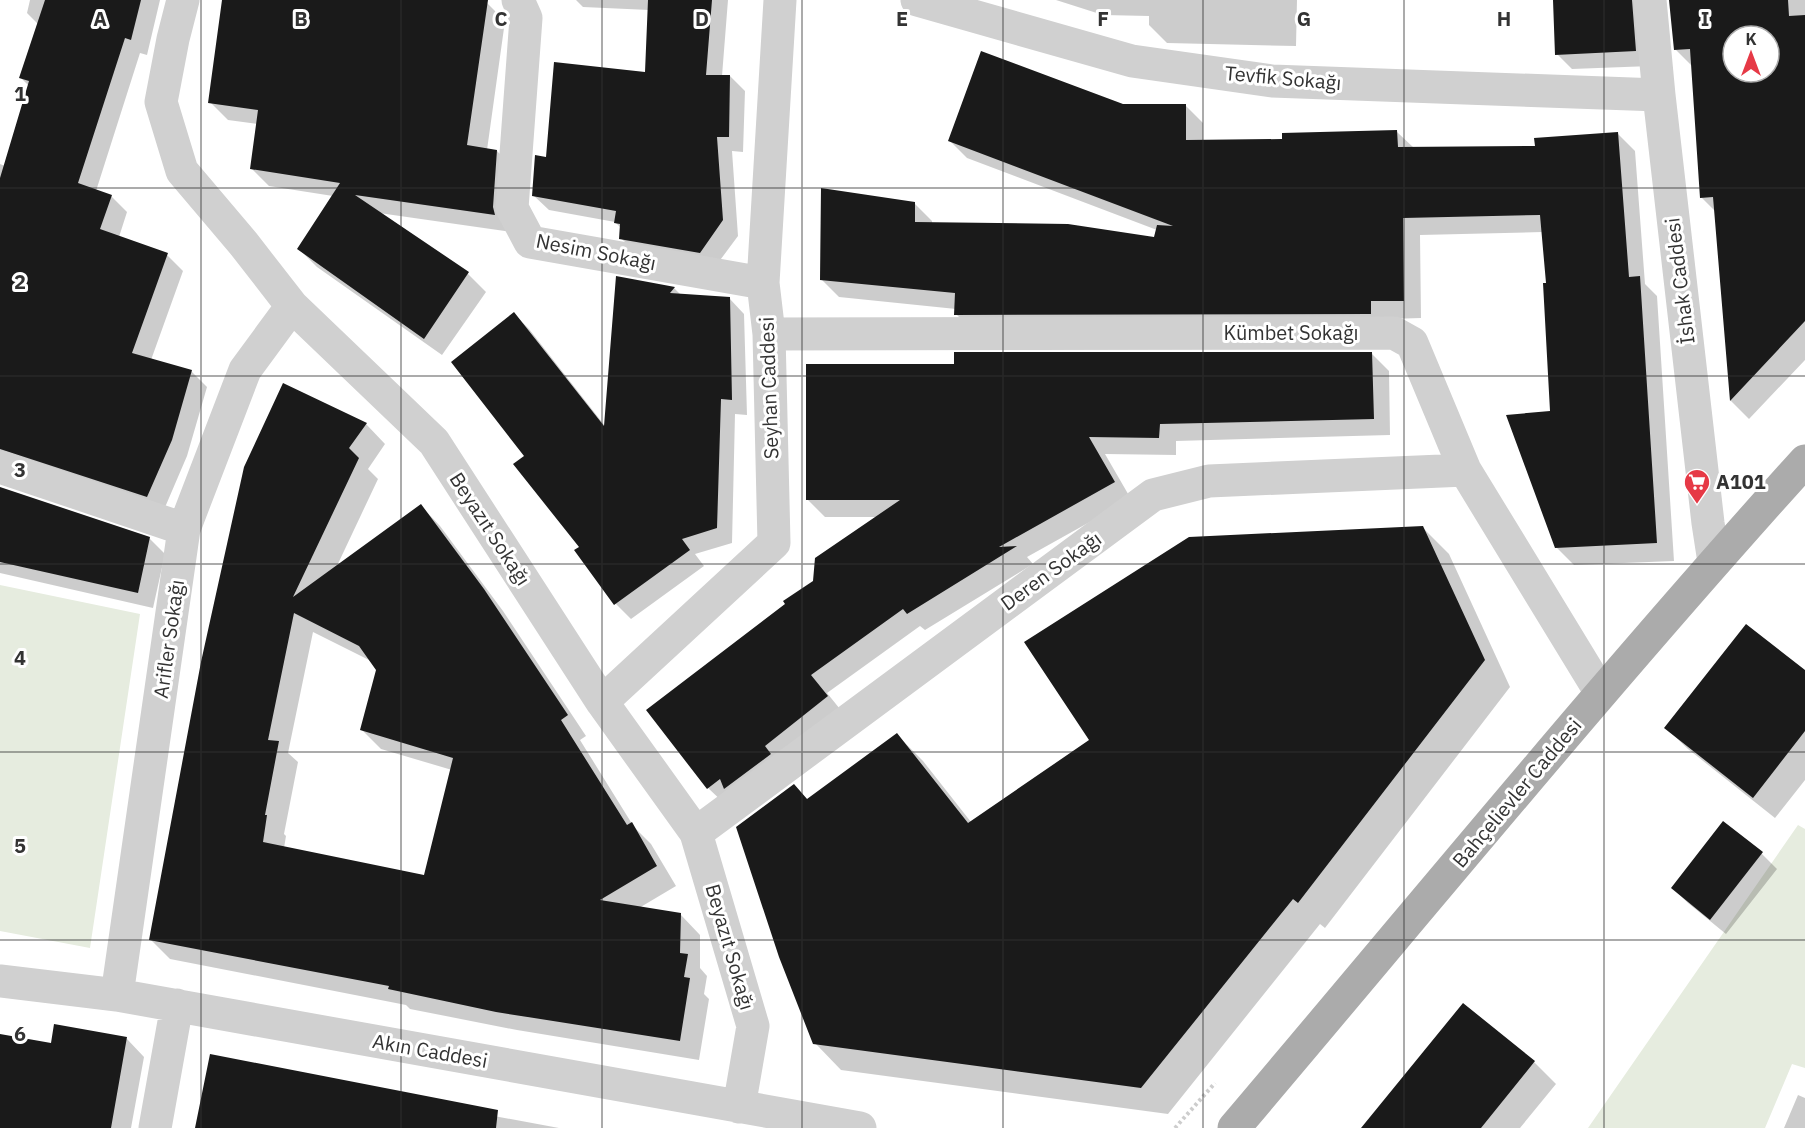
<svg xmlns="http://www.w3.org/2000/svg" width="1805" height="1128" font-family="'IBM Plex Sans',sans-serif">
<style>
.green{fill:#e6ecdf}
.shadow{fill:#0003;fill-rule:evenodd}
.building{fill:#1a1a1a;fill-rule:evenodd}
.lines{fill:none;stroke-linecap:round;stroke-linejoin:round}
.path{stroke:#cdcdcd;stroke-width:4;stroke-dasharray:3 3;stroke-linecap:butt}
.minor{stroke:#d0d0d0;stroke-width:33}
.major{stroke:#ababab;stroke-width:33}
.grid{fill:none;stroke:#333;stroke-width:1.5;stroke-opacity:0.55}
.labels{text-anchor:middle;stroke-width:6;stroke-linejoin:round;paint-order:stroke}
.street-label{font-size:20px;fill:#333;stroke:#fff}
.poi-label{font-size:20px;font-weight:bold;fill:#333;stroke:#fff;text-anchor:start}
.grid-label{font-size:20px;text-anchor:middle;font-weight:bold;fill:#333;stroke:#fff;stroke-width:6;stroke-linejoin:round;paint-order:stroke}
</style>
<rect width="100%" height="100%" fill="#fff"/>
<path class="green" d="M 0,585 L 140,614 L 90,948 L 0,931 Z
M 1798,825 L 1805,829 L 1805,1068 L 1792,1064 L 1765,1128 L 1588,1128 Z"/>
<path class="shadow" d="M 30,0 L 160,0 L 147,55 L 140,53 L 96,191 L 111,196 L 127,212 L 119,237 L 167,255 L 183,271 L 151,360 L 191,371 L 207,387 L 187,456 L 163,512 L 0,474 L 0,164 L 5,166 L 29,86 L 21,78 L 38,24 L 27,13 Z
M 224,0 L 465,0 L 487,3 L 505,21 L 487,150 L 497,151 L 515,169 L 512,232 L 379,213 L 468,274 L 486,292 L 442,355 L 317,267 L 299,249 L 333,196 L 269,186 L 251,168 L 258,124 L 228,120 L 210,102 Z
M 576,0 L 728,0 L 722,76 L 730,76 L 745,91 L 743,152 L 732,151 L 738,236 L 715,267 L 636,253 L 621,238 L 621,228 L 615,222 L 549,210 L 533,195 L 547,158 L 647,74 L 649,10 L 583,7 Z
M 1056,0 L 1297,0 L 1296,46 L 1167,43 L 1149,25 L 1149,16 L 1103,15 Z
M 1554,0 L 1656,0 L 1651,66 L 1572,69 L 1557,54 Z
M 1670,0 L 1805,0 L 1805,360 L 1749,419 L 1731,401 L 1716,212 L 1701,197 L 1693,67 L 1675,49 ZM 1733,36 L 1769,36 L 1769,72 L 1733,72 Z
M 1185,105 L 1203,123 L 1203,141 L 1283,141 L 1397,132 L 1414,148 L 1536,147 L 1617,133 L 1635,151 L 1645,284 L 1657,296 L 1674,561 L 1574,565 L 1556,547 L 1547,284 L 1543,232 L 1420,235 L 1421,318 L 974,332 L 956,314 L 956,309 L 839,297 L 821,279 L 914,203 L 932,221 L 932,223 L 1155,238 L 1157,230 L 967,158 L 949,140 L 1123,106 Z
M 617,278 L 674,288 L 681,295 L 729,298 L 744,314 L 747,415 L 735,414 L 732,543 L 695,554 L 704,566 L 631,619 L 616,604 L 576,551 L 581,547 L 526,456 L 514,314 L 529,329 L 605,426 Z
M 1371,353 L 1389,371 L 1390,435 L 1176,441 L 1176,455 L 1105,454 L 1131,499 L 1027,557 L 1033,564 L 925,630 L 920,626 L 827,693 L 844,714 L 726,805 L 708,788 L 648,710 L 814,582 L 878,517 L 825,517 L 807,499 L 955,365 Z
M 366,424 L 385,444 L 368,469 L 378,479 L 336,568 L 421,506 L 440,526 L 503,611 L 586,736 L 580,740 L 634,827 L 651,844 L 676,886 L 639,908 L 681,915 L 700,935 L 700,968 L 707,976 L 704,994 L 709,999 L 699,1060 L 517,1030 L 410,1009 L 406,1005 L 170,959 L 150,939 L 245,468 ZM 313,632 L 371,661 L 378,670 L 361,729 L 381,749 L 452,770 L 425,876 L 284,848 L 286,836 L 284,834 L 298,762 L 288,753 Z
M 0,488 L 149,538 L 165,554 L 153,608 L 0,573 Z
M 1422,527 L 1449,554 L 1510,687 L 1325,928 L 1320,924 L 1168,1114 L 841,1070 L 815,1043 L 794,786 L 808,800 L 897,735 L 923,761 L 971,822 Z
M 1805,672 L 1805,780 L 1775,818 L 1688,749 L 1666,728 Z
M 1723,823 L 1762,854 L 1777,869 L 1726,934 L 1688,903 L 1673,888 Z
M 0,1036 L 52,1045 L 127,1039 L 144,1057 L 131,1128 L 0,1128 Z
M 1534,1062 L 1556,1084 L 1520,1128 L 1383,1128 Z
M 1798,1095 L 1805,1098 L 1805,1128 L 1784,1128 Z
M 451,1108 L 559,1128 L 197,1128 Z"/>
<path class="building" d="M 45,0 L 141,0 L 131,40 L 125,38 L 78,183 L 112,195 L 100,229 L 168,253 L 132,353 L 192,370 L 172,440 L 147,497 L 0,449 L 0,178 L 29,81 L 19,78 Z
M 222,0 L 488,0 L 467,145 L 497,150 L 493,207 L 495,215 L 355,195 L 469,272 L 424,339 L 297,249 L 340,183 L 250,169 L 258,110 L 208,103 Z
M 648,0 L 712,0 L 706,75 L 730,75 L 729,137 L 717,137 L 723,220 L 700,253 L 619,239 L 620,224 L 614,223 L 616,211 L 532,196 L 535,155 L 546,157 L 554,62 L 645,72 Z
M 1553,0 L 1632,0 L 1636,51 L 1555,55 Z
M 1669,0 L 1788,0 L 1789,16 L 1805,15 L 1805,321 L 1730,401 L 1713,197 L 1700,198 L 1690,49 L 1674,50 ZM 1733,36 L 1769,36 L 1769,72 L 1733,72 Z
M 981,51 L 1123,104 L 1186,104 L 1186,140 L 1282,139 L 1282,133 L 1397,130 L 1398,147 L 1535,146 L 1534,138 L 1618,132 L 1629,277 L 1640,276 L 1657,543 L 1555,548 L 1506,415 L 1550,411 L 1543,283 L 1546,283 L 1540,215 L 1403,218 L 1404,301 L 1371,301 L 1371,314 L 954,315 L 955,293 L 820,280 L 821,188 L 915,202 L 915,222 L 1068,224 L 1154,237 L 1157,225 L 1173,226 L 948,141 Z
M 616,276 L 675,287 L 670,293 L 730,297 L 732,400 L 721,399 L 717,528 L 682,539 L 690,550 L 614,605 L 574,550 L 579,547 L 513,464 L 524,456 L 451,362 L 514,312 L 604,426 Z
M 954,352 L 1372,352 L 1374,419 L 1160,424 L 1159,438 L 1089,437 L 1115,482 L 999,547 L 1017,546 L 907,614 L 903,609 L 811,675 L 828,696 L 765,746 L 771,754 L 724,789 L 720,779 L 707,789 L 646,710 L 785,604 L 783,601 L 813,581 L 815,558 L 900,500 L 806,500 L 806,364 L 954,364 Z
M 283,383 L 367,423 L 349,448 L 359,458 L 293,597 L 421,504 L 484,589 L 568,715 L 561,720 L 627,825 L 632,822 L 657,866 L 600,900 L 681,913 L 680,953 L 688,954 L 684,977 L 690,978 L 680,1041 L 496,1012 L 388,989 L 389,986 L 149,940 L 201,662 L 244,467 ZM 294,613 L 359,646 L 376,670 L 360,730 L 453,758 L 424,875 L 263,842 L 267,815 L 265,815 L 279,741 L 268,740 Z
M 0,487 L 150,537 L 138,593 L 0,562 Z
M 1423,526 L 1485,660 L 1298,903 L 1293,899 L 1141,1088 L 813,1044 L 779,957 L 736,827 L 794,784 L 807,799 L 897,733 L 968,823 L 1089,740 L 1024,642 L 1189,537 Z
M 1746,624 L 1805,670 L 1805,731 L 1753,798 L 1664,728 Z
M 1723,821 L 1763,852 L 1710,920 L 1671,888 Z
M 1463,1003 L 1535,1061 L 1481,1128 L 1361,1128 Z
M 54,1024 L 127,1037 L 111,1128 L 0,1128 L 0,1034 L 51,1043 Z
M 210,1054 L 498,1110 L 496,1128 L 195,1128 Z"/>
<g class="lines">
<path class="path" d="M 1175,1128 L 1215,1083"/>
<path class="minor" d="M 183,0 L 173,39 L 161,102 L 182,171 L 243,243 L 292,306 L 434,442 L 602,702 L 696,833 L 753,1026 L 739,1107
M 518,0 L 526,18 L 512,208 L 530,242 L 763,283
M 917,0 L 1132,61 L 1272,81 L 1659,95
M 1650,0 L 1659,95 L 1708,523 L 1714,562
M 769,334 L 1394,333 L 1412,343 L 1465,470 L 1601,693
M 0,467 L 184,529
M 602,702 L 774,543 L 769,334 L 763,283 L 780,0
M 696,833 L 1153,495 L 1209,481 L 1465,470
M 0,981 L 117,995 L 860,1128
M 117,995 L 184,529 L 245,370 L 292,306
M 155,1128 L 177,1005"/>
<path class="major" d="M 1234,1128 C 1423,905 1609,678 1805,461"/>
</g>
<path class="grid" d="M 201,0 L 201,1128M 401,0 L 401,1128M 602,0 L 602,1128M 802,0 L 802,1128M 1003,0 L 1003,1128M 1203,0 L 1203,1128M 1404,0 L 1404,1128M 1604,0 L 1604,1128M 0,188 L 1805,188M 0,376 L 1805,376M 0,564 L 1805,564M 0,752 L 1805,752M 0,940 L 1805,940"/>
<defs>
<g id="supermarket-pin" transform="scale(1.35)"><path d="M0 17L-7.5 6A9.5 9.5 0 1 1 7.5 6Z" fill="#e63946" stroke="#fff"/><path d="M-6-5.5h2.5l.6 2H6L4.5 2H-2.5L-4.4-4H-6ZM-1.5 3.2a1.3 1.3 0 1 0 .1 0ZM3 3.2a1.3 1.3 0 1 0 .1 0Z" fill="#fff"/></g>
</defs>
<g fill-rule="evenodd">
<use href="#supermarket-pin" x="1697" y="482"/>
</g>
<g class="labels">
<g class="street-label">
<text transform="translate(1283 78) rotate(5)" y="7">Tevfik Sokağı</text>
<text transform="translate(596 252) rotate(11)" y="7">Nesim Sokağı</text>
<text transform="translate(1680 281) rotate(-97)" y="7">İshak Caddesi</text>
<text x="1291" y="340">Kümbet Sokağı</text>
<text transform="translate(769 388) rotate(-92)" y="7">Seyhan Caddesi</text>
<text transform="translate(490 529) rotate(57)" y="7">Beyazıt Sokağı</text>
<text transform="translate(1051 571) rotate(-36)" y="7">Deren Sokağı</text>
<text transform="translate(169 639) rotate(-82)" y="7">Arifler Sokağı</text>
<text transform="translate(1517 793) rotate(-50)" y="7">Bahçelievler Caddesi</text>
<text transform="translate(730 947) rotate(74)" y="7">Beyazıt Sokağı</text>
<text transform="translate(430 1051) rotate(10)" y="7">Akın Caddesi</text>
</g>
<g class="poi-label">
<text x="1716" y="489">A101</text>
</g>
</g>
<g class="grid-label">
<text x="100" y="26">A</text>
<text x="301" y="26">B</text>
<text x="501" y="26">C</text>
<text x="702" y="26">D</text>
<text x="902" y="26">E</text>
<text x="1103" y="26">F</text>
<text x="1304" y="26">G</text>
<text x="1504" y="26">H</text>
<text x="1705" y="26">I</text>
<text x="20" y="101">1</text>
<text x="20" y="289">2</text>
<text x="20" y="477">3</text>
<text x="20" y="665">4</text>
<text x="20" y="853">5</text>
<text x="20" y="1041">6</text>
</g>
<g transform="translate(1751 54)"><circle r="28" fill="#ffffff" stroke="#adadad" stroke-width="1.5"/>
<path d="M0-4.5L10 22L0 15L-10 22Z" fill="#e63946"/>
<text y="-9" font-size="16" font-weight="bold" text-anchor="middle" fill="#333333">K</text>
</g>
</svg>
